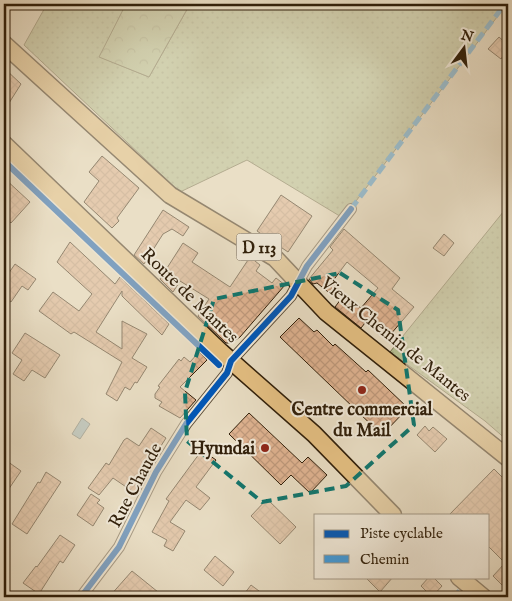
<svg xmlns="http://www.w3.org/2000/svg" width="512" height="601" font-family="'IM FELL English',serif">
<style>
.grass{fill:url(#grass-dots);stroke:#74704f}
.forest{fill:url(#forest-crowns);stroke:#74704f}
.water{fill:url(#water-ripples);stroke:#717c77}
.building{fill:url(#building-cross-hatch);stroke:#301f0a}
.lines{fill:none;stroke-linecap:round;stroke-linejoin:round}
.minor-casing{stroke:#5e4f39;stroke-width:12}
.primary-casing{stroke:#301f0a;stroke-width:19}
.minor{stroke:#f1eada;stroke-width:10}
.primary{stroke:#e5c083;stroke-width:16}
.quiet{stroke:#3e9bde;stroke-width:5;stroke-dasharray:10 5;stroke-linecap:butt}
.cycleway-casing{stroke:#f1eada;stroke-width:9}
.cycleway{stroke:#0057b8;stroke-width:6}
.marked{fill:none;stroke:#0f766e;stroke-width:4;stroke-dasharray:10 6;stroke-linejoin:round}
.poi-dot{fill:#8f2418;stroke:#f1eada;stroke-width:2}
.labels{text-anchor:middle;stroke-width:4;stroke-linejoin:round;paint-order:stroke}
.shield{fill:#f1eada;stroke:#6a5c48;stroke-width:1}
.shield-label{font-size:16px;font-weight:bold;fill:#301f0a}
.street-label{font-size:18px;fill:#301f0a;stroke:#f1eada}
.poi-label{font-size:18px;font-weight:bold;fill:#301f0a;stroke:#f1eada}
</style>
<defs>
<pattern id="grass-dots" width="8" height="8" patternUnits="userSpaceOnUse" patternTransform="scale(1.25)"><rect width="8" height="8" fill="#b7c194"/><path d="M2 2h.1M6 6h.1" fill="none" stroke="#9ea57e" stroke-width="1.8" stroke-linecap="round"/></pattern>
<pattern id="forest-crowns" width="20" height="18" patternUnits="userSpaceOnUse" patternTransform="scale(1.25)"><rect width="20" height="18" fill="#b7c194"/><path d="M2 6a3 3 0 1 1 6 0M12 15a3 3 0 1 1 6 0" fill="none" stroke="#9ea57e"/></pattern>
<pattern id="water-ripples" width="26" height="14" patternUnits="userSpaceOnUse" patternTransform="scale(1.25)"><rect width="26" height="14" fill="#9dbac0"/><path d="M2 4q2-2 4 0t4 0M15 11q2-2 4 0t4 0" fill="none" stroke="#889fa4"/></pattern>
<pattern id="building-cross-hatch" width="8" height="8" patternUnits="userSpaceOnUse" patternTransform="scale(1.25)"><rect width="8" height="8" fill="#e0b492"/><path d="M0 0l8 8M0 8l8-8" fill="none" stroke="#c09a7d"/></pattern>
</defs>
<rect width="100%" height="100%" fill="#eadfc6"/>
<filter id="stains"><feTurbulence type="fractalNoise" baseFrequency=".004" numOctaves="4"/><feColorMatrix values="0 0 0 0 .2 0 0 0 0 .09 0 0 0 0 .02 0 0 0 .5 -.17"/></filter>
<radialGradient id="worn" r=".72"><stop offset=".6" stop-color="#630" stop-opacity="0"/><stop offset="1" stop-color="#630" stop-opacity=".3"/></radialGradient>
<path class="grass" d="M 47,4 L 126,4 L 100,57 L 149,77 L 190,4 L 507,4 L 343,218 L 247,160 L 180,192 L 24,45 Z
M 508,206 L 508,441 L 485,421 L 390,352 Z"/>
<path class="forest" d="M 126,4 L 190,4 L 149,77 L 99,57 Z"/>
<path class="water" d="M 82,418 L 90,424 L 80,439 L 72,434 Z"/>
<path class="building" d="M 499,37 L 508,45 L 508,49 L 501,59 L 488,49 Z
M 4,68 L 21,84 L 4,111 Z
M 102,156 L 139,188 L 117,218 L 119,221 L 112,228 L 84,202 L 99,181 L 89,172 Z
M 4,178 L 30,202 L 11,223 L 4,216 Z
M 281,195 L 312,216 L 288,252 L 257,231 Z
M 163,210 L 189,227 L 183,236 L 172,229 L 163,234 L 144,264 L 134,255 Z
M 344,229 L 400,278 L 392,289 L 414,307 L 390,335 L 369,318 L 361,328 L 335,307 L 344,295 L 361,308 L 378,288 L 347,262 L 332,282 L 338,288 L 332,295 L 317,283 L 313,284 L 309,279 L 333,250 L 330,247 Z
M 444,234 L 454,243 L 444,256 L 433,248 Z
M 70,242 L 115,284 L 120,277 L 169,324 L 162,335 L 122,296 L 122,291 L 96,332 L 122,349 L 122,321 L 147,334 L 132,358 L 147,367 L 137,383 L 135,382 L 130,390 L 125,387 L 117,401 L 106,394 L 122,362 L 74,332 L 71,334 L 39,311 L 53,292 L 79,311 L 92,294 L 57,262 Z
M 183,243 L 198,253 L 192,262 L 230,287 L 250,257 L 260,265 L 256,271 L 272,283 L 276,278 L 285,285 L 240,337 L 231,343 L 226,343 L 198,316 L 209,299 L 180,281 L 173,292 L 160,279 Z
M 15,264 L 36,279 L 28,290 L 22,286 L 11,302 L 4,297 L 4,280 Z
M 299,318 L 314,332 L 317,330 L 333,346 L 335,344 L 366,372 L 368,370 L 408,408 L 382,435 L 280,337 Z
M 25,333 L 60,355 L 45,378 L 32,370 L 24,381 L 13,374 L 22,360 L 12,353 Z
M 199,352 L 207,360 L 180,387 L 196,400 L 180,418 L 159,406 L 162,402 L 155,398 L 155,394 L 160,387 L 158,386 L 179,359 L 181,361 L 184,357 L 190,362 Z
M 249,413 L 302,463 L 308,457 L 327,475 L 310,493 L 291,475 L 281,485 L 229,434 Z
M 425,426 L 429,431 L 433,427 L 447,439 L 435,452 L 417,435 Z
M 151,428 L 166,438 L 138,482 L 141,484 L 135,493 L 113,478 L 99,495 L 88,488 L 106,463 L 109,465 L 124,440 L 127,438 L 139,446 Z
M 202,450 L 216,460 L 196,487 L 210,498 L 200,510 L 186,500 L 170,522 L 185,531 L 173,551 L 164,546 L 167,540 L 152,532 L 169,501 L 166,499 Z
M 4,459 L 21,471 L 4,496 Z
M 494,469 L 508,483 L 508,591 L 493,576 L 505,563 L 488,546 L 488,515 L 449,515 Z
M 46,472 L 61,482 L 27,534 L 12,524 L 38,482 L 40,483 Z
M 91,494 L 100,500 L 97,503 L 104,508 L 93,526 L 77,515 Z
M 267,499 L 296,527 L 280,544 L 251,516 Z
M 60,535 L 75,545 L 63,563 L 60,561 L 39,594 L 23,583 L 36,566 L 37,567 Z
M 215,556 L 234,572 L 223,586 L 204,570 Z
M 132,571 L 158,592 L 153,597 L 109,597 Z
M 365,577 L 393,577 L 380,592 Z
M 429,577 L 433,577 L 442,586 L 432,597 L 421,586 Z
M 251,585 L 267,597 L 242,597 Z"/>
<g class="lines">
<g class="minor-casing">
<path id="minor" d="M 81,597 L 119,547 L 156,472 L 186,424 L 227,373 L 231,361 L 291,296 L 307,266 L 351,209"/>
</g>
<g class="primary-casing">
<path id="primary" d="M 4,44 L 170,195 L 275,258 L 326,312 L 508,458
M 4,144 L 221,352 L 314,434 L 393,515
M 459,577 L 483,597"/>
</g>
<use href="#minor" class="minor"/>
<use href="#primary" class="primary"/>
<path class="quiet" d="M 351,209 L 505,4
M 456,591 L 463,597"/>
<g class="cycleway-casing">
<path id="cycleway" d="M 4,161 L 219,365
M 81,597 L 119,547 L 156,472 L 186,424 L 227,373 L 231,361 L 291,296 L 307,266 L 351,209"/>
</g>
<use href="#cycleway" class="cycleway"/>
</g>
<path d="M0 0H512V601H0ZM 340,273 L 398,310 L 414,425 L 346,486 L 262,502 L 187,441 L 185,392 L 214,299 Z" fill="#eadfc6" fill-opacity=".55" fill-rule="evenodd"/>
<path class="marked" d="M 340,273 L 398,310 L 414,425 L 346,486 L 262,502 L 187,441 L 185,392 L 214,299 Z"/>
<g class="poi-dot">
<circle cx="362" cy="390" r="5"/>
<circle cx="265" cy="448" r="5"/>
</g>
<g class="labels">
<rect class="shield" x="236.5" y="233.5" width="45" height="27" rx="4"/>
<g class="shield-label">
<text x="259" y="253">D 113</text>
</g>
<g class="street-label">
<text transform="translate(190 295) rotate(44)" y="6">Route de Mantes</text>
<text transform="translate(396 339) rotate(39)" y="6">Vieux Chemin de Mantes</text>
<text transform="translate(135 485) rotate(-62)" y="6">Rue Chaude</text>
</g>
<g class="poi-label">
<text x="362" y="415">Centre commercial<tspan x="362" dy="21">du Mail</tspan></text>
<text x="255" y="454" text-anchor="end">Hyundai</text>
</g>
</g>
<rect width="512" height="601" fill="none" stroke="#eadfc6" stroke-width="20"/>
<rect x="5" y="5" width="502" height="591" fill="none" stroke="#301f0a" stroke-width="2.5"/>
<rect x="10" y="10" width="492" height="581" fill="none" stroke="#301f0a"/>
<rect x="314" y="514" width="175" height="65" fill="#f1eada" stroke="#a49987"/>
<rect x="324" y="530" width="25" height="8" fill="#0057b8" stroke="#a49987"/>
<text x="360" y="538" font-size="15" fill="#301f0a">Piste cyclable</text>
<rect x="324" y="555" width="25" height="8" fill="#3e9bde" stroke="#a49987"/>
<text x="360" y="564" font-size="15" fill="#301f0a">Chemin</text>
<g transform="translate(464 48) rotate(15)" stroke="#f1eada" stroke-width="4" paint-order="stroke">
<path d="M0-4L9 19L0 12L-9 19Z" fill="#301f0a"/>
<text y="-8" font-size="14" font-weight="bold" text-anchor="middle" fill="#301f0a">N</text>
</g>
<rect width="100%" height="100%" filter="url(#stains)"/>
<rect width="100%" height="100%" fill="url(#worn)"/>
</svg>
